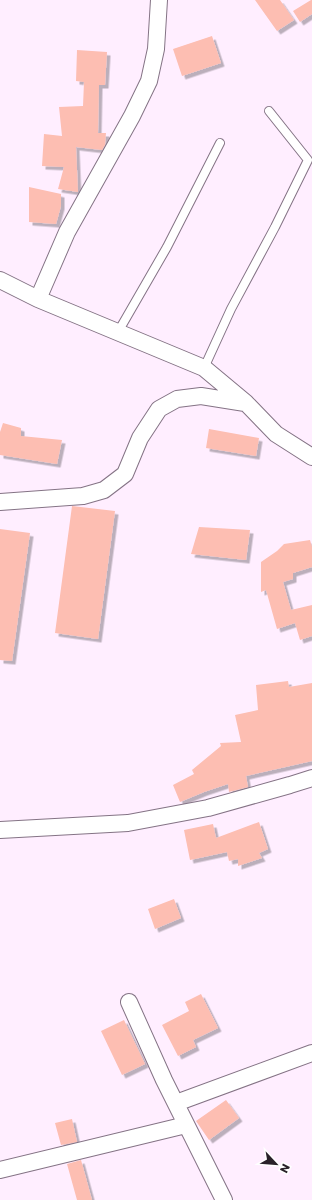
<svg xmlns="http://www.w3.org/2000/svg" width="312" height="1200" font-family="Poppins,sans-serif">
<style>
.building{fill:#fdbeb2;filter:url(#shadow)}
.lines{fill:none;stroke-linecap:round;stroke-linejoin:round}
.service-casing{stroke:#847385;stroke-width:10}
.minor-casing{stroke:#847385;stroke-width:18}
.service{stroke:#fff;stroke-width:8}
.minor{stroke:#fff;stroke-width:16}
</style>
<defs>
<filter id="shadow"><feDropShadow dx="3.5" dy="3.5" stdDeviation="0" flood-color="#0004"/></filter>
</defs>
<rect width="100%" height="100%" fill="#fef"/>
<path class="building" d="M 255,0 L 280,0 L 294,20 L 277,31 Z
M 311,0 L 312,0 L 312,14 L 300,22 L 293,11 Z
M 212,36 L 221,63 L 182,76 L 173,49 Z
M 77,50 L 107,52 L 105,85 L 99,85 L 98,133 L 106,133 L 105,145 L 102,150 L 76,147 L 78,192 L 58,189 L 64,167 L 42,166 L 44,134 L 62,136 L 59,107 L 83,106 L 84,82 L 76,81 Z
M 29,187 L 61,194 L 61,206 L 56,224 L 29,222 Z
M 3,423 L 21,428 L 21,436 L 62,440 L 57,464 L 0,455 L 0,432 Z
M 209,429 L 259,438 L 256,456 L 206,448 Z
M 72,506 L 115,511 L 98,639 L 55,633 Z
M 199,527 L 250,530 L 246,560 L 191,554 Z
M 0,529 L 30,533 L 12,661 L 0,660 Z
M 310,540 L 312,547 L 312,567 L 293,573 L 293,579 L 283,582 L 291,610 L 312,605 L 312,636 L 300,640 L 295,623 L 277,629 L 266,590 L 261,592 L 261,562 L 277,551 L 284,544 Z
M 288,681 L 289,687 L 312,683 L 312,761 L 246,776 L 248,787 L 229,792 L 228,784 L 204,792 L 180,802 L 173,785 L 194,774 L 192,770 L 221,746 L 220,743 L 241,742 L 235,715 L 258,710 L 256,685 Z
M 259,822 L 268,849 L 259,853 L 262,858 L 238,866 L 238,859 L 229,861 L 227,852 L 190,860 L 184,830 L 213,824 L 216,838 Z
M 174,899 L 181,918 L 155,929 L 148,909 Z
M 201,994 L 218,1028 L 193,1040 L 196,1047 L 178,1056 L 162,1025 L 189,1011 L 185,1002 Z
M 124,1020 L 145,1064 L 122,1075 L 101,1031 Z
M 226,1100 L 239,1118 L 209,1140 L 196,1121 Z
M 72,1119 L 77,1142 L 61,1145 L 55,1123 Z
M 81,1160 L 92,1200 L 77,1200 L 67,1164 Z"/>
<g class="lines">
<g class="service-casing">
<path id="service" d="M 118,332 L 167,247 L 220,143
M 204,368 L 231,309 L 275,227 L 308,160 L 269,111"/>
</g>
<g class="minor-casing">
<path id="minor" d="M 159,0 L 156,49 L 149,81 L 132,116 L 67,232 L 38,299 L 204,368 L 246,403 L 276,434 L 312,457
M 0,280 L 38,299
M 0,502 L 83,496 L 104,490 L 125,474 L 140,438 L 159,409 L 177,399 L 201,396 L 245,403
M 0,830 L 128,823 L 208,808 L 290,785 L 312,778
M 129,1002 L 164,1080 L 224,1200
M 176,1103 L 312,1053
M 0,1170 L 186,1125"/>
</g>
<use href="#service" class="service"/>
<use href="#minor" class="minor"/>
</g>
<g transform="translate(276 1164) rotate(116)" stroke="#ffffff" stroke-width="3" paint-order="stroke">
<path d="M0-3L7 15L0 10L-7 15Z" fill="#292129"/>
<text y="-6" font-size="11" font-weight="bold" text-anchor="middle" fill="#292129">N</text>
</g>
</svg>
